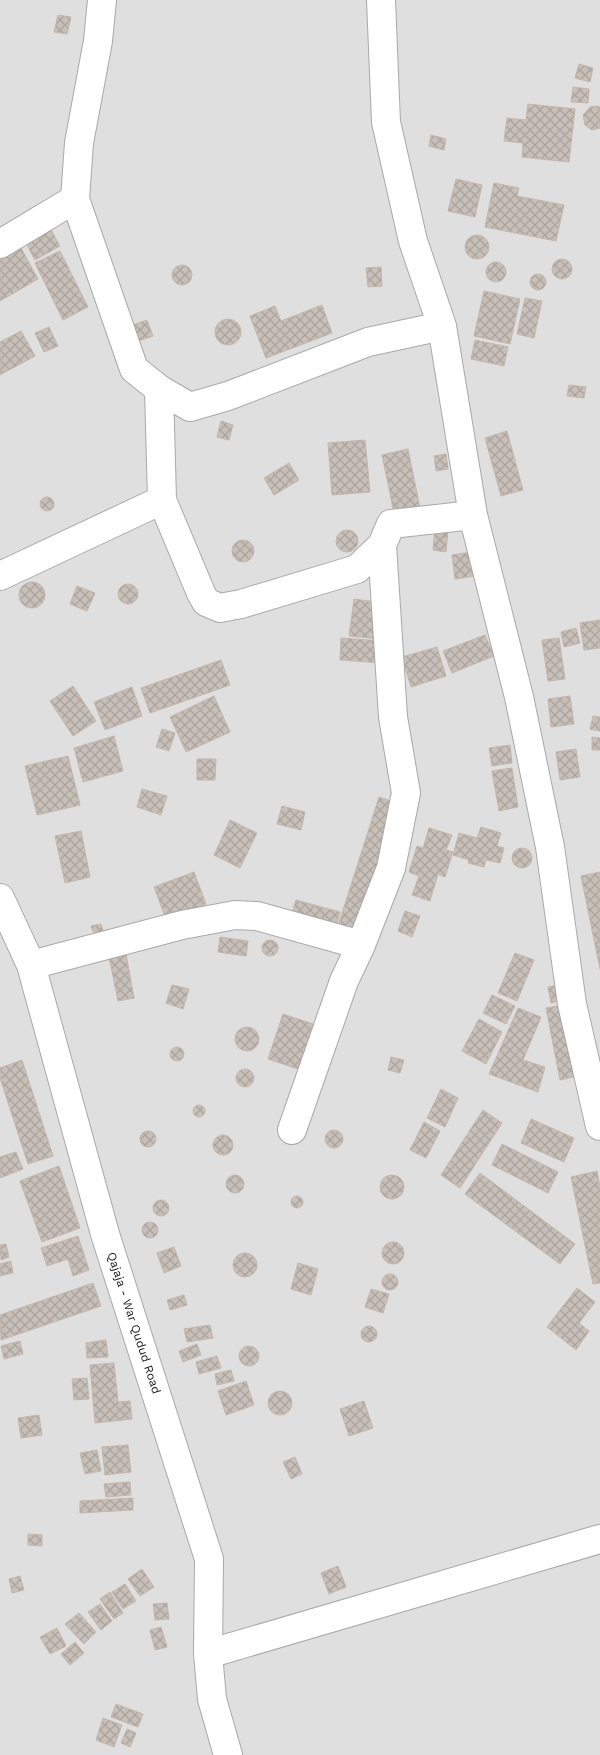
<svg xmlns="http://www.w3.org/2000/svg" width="600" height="1755" font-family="'Work Sans',sans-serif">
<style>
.residential{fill:#e0dfdf}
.building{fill:url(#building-cross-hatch);stroke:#c4b6ab}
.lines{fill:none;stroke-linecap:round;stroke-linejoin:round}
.minor-casing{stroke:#a9a9a9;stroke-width:30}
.minor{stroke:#fff;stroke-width:28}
.labels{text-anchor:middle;stroke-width:5;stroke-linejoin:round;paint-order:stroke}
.street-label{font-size:12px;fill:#222;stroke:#fff}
</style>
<defs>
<pattern id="building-cross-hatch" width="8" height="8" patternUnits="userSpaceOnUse" patternTransform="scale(1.25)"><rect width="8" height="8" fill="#c7bfb8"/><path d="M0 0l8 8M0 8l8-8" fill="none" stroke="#aba49e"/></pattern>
</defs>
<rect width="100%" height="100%" fill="#f2efe9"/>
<path class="residential" d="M 0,0 L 600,0 L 600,1755 L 0,1755 Z"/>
<path class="building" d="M 58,15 L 71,17 L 67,34 L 54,32 Z
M 579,64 L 593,68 L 590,82 L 575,78 Z
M 573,87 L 589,89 L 588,103 L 571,102 Z
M 528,104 L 575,109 L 569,162 L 522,157 L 523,143 L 504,141 L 507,118 L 526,120 Z
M 597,106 L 600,107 L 600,128 L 592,130 L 585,125 L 583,115 L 590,107 Z
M 431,135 L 446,139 L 444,150 L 429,146 Z
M 456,179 L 482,185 L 475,217 L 448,211 Z
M 494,183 L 519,188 L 517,196 L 564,205 L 556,241 L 485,227 Z
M 50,228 L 60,246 L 35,260 L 25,241 Z
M465 247a12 12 0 1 1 24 0a12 12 0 1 1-24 0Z
M 21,248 L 38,279 L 0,301 L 0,260 Z
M 60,251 L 88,307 L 63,320 L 35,263 Z
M552 269a10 10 0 1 1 20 0a10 10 0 1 1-20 0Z
M486 272a10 10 0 1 1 20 0a10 10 0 1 1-20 0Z
M172 275a10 10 0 1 1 20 0a10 10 0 1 1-20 0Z
M 381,267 L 382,286 L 368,287 L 366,268 Z
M530 282a8 8 0 1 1 16 0a8 8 0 1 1-16 0Z
M 484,291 L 520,299 L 510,344 L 474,336 Z
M 525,298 L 542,301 L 534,338 L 517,334 Z
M 322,305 L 332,333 L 266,358 L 250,316 L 275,306 L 281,321 Z
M215 332a13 13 0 1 1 26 0a13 13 0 1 1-26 0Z
M 147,320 L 153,336 L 138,341 L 133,325 Z
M 49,327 L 58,346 L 44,352 L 35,333 Z
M 21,331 L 35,356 L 0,375 L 0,342 Z
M 475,340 L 508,347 L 504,366 L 471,359 Z
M 569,385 L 586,387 L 584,398 L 567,396 Z
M 221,421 L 233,425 L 229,440 L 217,437 Z
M 507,431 L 523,490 L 501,496 L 485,438 Z
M 365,440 L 370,492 L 332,495 L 328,443 Z
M 408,449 L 420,508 L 394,513 L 382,455 Z
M 446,454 L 448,469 L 436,471 L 434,456 Z
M 289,463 L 299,480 L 274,495 L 264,478 Z
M40 504a7 7 0 1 1 14 0a7 7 0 1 1-14 0Z
M 435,528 L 448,529 L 446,552 L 433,550 Z
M336 541a11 11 0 1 1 22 0a11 11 0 1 1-22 0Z
M232 551a11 11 0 1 1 22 0a11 11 0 1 1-22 0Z
M 472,552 L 475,576 L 455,579 L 452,555 Z
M19 595a13 13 0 1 1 26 0a13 13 0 1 1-26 0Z
M118 594a10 10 0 1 1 20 0a10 10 0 1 1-20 0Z
M 77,586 L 95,593 L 87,611 L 70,604 Z
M 354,599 L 383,603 L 379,639 L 349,636 Z
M 600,620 L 600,648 L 584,650 L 580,623 Z
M 576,628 L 580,643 L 564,647 L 561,632 Z
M 485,635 L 494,656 L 452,673 L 443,651 Z
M 341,638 L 383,641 L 382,663 L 340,660 Z
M 559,638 L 565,679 L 548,681 L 542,640 Z
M 437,647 L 446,676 L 411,687 L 402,657 Z
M 221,660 L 230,685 L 150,713 L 141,688 Z
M 73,686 L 96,721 L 73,736 L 50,701 Z
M 132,687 L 142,716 L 105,730 L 94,702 Z
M 214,696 L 230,732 L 186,752 L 170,717 Z
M 570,696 L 574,724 L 551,727 L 548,699 Z
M 593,716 L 600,717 L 600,731 L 590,729 Z
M 162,729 L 175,733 L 169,751 L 156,747 Z
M 114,736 L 123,771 L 83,782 L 74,748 Z
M 592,737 L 600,738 L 600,750 L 592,750 Z
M 510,745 L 512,763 L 492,766 L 489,748 Z
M 576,749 L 580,777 L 560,780 L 556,752 Z
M 68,756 L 80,805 L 37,815 L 25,766 Z
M 197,759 L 216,759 L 215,780 L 197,780 Z
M 512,768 L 518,807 L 499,811 L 492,771 Z
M 142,789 L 167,796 L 161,815 L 137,807 Z
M 379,797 L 400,804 L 358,933 L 338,926 Z
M 282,806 L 305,812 L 301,830 L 277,824 Z
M 230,820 L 257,833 L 240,868 L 214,855 Z
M 481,827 L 501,833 L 497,846 L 504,848 L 500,863 L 486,860 L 484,867 L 468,863 L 469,860 L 453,855 L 459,833 L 477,838 Z
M 429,828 L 452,835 L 446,850 L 453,852 L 445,877 L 438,874 L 430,901 L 412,895 L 419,876 L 409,872 L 417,846 L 423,848 Z
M 81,831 L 90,877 L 65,883 L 55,836 Z
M512 858a10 10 0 1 1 20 0a10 10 0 1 1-20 0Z
M 194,872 L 206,904 L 166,919 L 154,887 Z
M 600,872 L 600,969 L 581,876 Z
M 296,900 L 340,912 L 335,931 L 290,919 Z
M 405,911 L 420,916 L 412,937 L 398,931 Z
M 101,924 L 105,937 L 96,940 L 91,926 Z
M 220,937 L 248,941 L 246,956 L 218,952 Z
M262 948a8 8 0 1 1 16 0a8 8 0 1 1-16 0Z
M 515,953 L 534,960 L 517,1001 L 498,993 Z
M 126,954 L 134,998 L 118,1001 L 109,957 Z
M 563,984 L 566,999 L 551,1003 L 548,987 Z
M 172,985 L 189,989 L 183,1009 L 166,1003 Z
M 492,995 L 515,1006 L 506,1024 L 483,1013 Z
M 570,1004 L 583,1075 L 560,1080 L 546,1008 Z
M 518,1008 L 541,1017 L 523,1060 L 545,1067 L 538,1092 L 489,1074 Z
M 283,1014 L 313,1024 L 298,1069 L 268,1059 Z
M 479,1019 L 502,1032 L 486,1064 L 462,1051 Z
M235 1039a12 12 0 1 1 24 0a12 12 0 1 1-24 0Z
M170 1054a7 7 0 1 1 14 0a7 7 0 1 1-14 0Z
M 391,1057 L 404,1060 L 400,1073 L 388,1070 Z
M 22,1060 L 53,1156 L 28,1164 L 0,1078 L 0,1068 Z
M236 1078a9 9 0 1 1 18 0a9 9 0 1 1-18 0Z
M 441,1089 L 458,1098 L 445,1127 L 427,1118 Z
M193 1111a6 6 0 1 1 12 0a6 6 0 1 1-12 0Z
M 483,1110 L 502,1123 L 460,1188 L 441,1175 Z
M 531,1119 L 574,1138 L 564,1162 L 521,1143 Z
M 424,1122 L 440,1131 L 426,1158 L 410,1150 Z
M325 1139a9 9 0 1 1 18 0a9 9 0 1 1-18 0Z
M140 1139a8 8 0 1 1 16 0a8 8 0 1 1-16 0Z
M213 1145a10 10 0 1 1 20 0a10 10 0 1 1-20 0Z
M 502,1144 L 558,1172 L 548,1193 L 492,1165 Z
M 16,1152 L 23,1169 L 0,1178 L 0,1157 Z
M 59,1166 L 80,1228 L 42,1242 L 20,1181 Z
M 597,1171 L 600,1187 L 600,1283 L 593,1284 L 571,1177 Z
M 480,1173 L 575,1244 L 560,1264 L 465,1194 Z
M380 1187a12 12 0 1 1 24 0a12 12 0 1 1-24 0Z
M226 1184a9 9 0 1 1 18 0a9 9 0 1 1-18 0Z
M291 1202a6 6 0 1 1 12 0a6 6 0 1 1-12 0Z
M153 1208a8 8 0 1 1 16 0a8 8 0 1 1-16 0Z
M142 1230a8 8 0 1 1 16 0a8 8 0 1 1-16 0Z
M 78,1236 L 89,1270 L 73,1276 L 68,1259 L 47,1266 L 41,1248 Z
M382 1253a11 11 0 1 1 22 0a11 11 0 1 1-22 0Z
M 6,1244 L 9,1257 L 1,1260 L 0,1245 Z
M 174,1247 L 181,1266 L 164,1273 L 157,1253 Z
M233 1265a12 12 0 1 1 24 0a12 12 0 1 1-24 0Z
M 11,1261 L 13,1273 L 0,1276 L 0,1264 Z
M 298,1263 L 318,1269 L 311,1295 L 291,1289 Z
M382 1282a8 8 0 1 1 16 0a8 8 0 1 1-16 0Z
M 93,1283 L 101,1306 L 1,1340 L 0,1315 Z
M 577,1288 L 595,1302 L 579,1323 L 589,1331 L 576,1350 L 547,1327 Z
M 371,1289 L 389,1294 L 383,1313 L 365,1307 Z
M 184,1295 L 187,1305 L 170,1310 L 167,1300 Z
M 210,1325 L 213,1338 L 187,1342 L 184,1329 Z
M361 1334a8 8 0 1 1 16 0a8 8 0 1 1-16 0Z
M 106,1340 L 108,1357 L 87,1358 L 86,1343 Z
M 20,1341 L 23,1354 L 4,1359 L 1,1346 Z
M 197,1344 L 201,1355 L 183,1362 L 179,1351 Z
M239 1356a10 10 0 1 1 20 0a10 10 0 1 1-20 0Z
M 217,1356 L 221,1368 L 199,1374 L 196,1362 Z
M 114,1363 L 118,1402 L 130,1401 L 132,1419 L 95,1423 L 90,1365 Z
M 231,1370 L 234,1381 L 217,1385 L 215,1374 Z
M 87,1378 L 89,1399 L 74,1400 L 72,1379 Z
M 246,1381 L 254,1405 L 226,1415 L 218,1391 Z
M268 1403a12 12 0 1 1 24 0a12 12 0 1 1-24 0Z
M 364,1401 L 373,1428 L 349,1436 L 340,1409 Z
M 39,1415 L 42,1435 L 21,1438 L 18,1418 Z
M 128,1445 L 131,1472 L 105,1475 L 102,1447 Z
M 97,1450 L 101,1471 L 85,1474 L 80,1453 Z
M 295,1457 L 302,1474 L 291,1479 L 283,1462 Z
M 130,1482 L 131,1495 L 106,1497 L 104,1484 Z
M 133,1498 L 133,1510 L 80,1513 L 80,1501 Z
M 28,1534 L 42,1535 L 42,1546 L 28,1545 Z
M 338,1566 L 346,1587 L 329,1594 L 321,1573 Z
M 142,1569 L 154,1587 L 140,1596 L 128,1579 Z
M 20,1576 L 24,1590 L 12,1593 L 9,1579 Z
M 125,1584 L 136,1601 L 123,1609 L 112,1592 Z
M 110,1592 L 123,1613 L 114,1619 L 100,1599 Z
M 167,1603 L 169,1619 L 155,1620 L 153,1604 Z
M 100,1604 L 112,1621 L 101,1630 L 88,1612 Z
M 79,1613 L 96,1632 L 84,1644 L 65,1624 Z
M 161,1627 L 167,1647 L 155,1650 L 150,1630 Z
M 57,1628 L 66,1646 L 50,1654 L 40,1637 Z
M 75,1642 L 84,1653 L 70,1665 L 61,1654 Z
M 116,1704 L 143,1714 L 138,1727 L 111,1717 Z
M 103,1718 L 122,1725 L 114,1747 L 96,1740 Z
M 127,1729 L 136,1733 L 130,1747 L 121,1743 Z"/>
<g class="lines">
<g class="minor-casing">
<path id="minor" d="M 102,0 L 98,41 L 79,143 L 75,199 L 134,369 L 159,389 L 190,407 L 228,396 L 368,342 L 442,326
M 381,0 L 386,122 L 413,241 L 442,326 L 473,515 L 519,697 L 550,847 L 572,1004 L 600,1126
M 0,244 L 75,199
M 159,389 L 162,500 L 201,593 L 206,602 L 220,608 L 241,604 L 357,569 L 382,545
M 0,576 L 162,500
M 0,898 L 31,965 L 105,1234 L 209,1559 L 208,1654 L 212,1699 L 228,1755
M 31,965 L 182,925 L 235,915 L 257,916 L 361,945
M 292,1130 L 344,981 L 361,945 L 391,868 L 406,793 L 393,717 L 382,545 L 391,524 L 473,515
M 208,1654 L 600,1539"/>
</g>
<use href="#minor" class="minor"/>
</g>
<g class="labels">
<g class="street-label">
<text transform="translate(134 1323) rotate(72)" y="4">Qajaja - War Qudud Road</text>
</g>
</g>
</svg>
